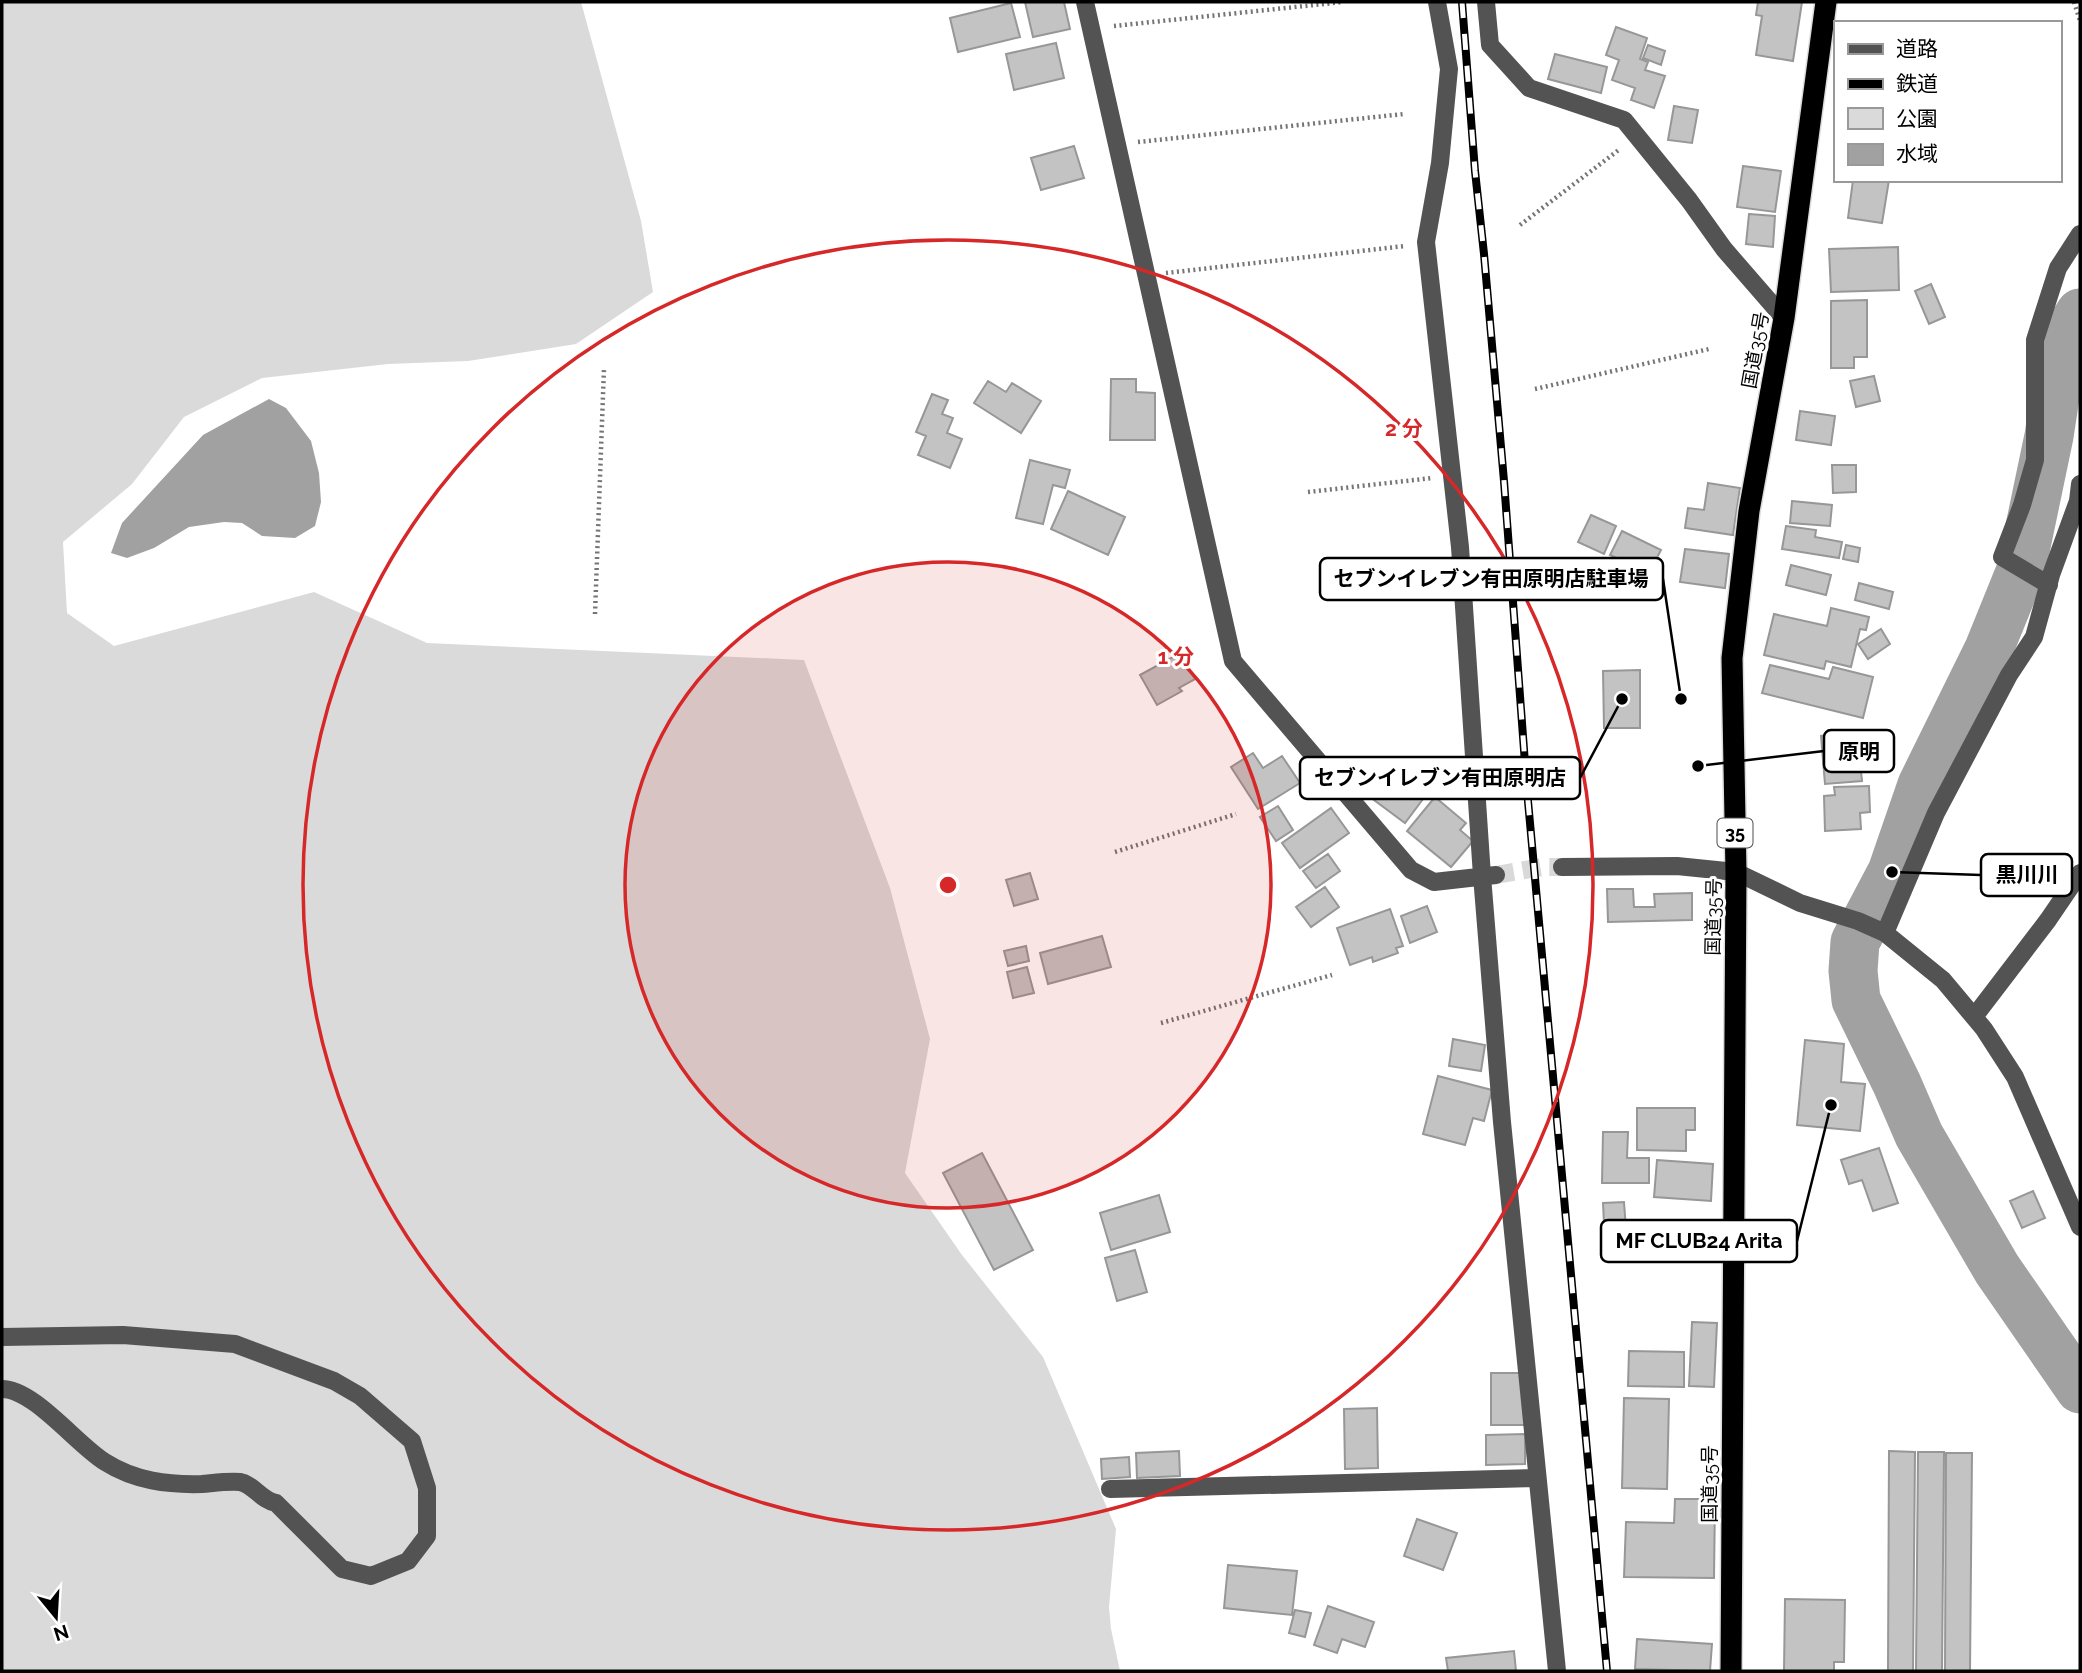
<svg xmlns="http://www.w3.org/2000/svg" width="2082" height="1673" font-family="Raleway,'Noto Sans JP',sans-serif">
<style>
.green{fill:#dadada}
.water{fill:#a1a1a1}
.lines{fill:none;stroke-linecap:round;stroke-linejoin:round}
.river{stroke:#a1a1a1;stroke-width:49}
.building{fill:#c3c3c3;stroke:#979797;stroke-width:2}
.minor-tunnel{stroke:#d9d9d9;stroke-width:18;stroke-dasharray:18 9;stroke-linecap:butt}
.highway-casing{stroke:#dbdbdb;stroke-width:24}
.path{stroke:#757575;stroke-width:4.5;stroke-dasharray:2 3.5;stroke-linecap:butt}
.minor{stroke:#535353;stroke-width:18}
.highway{stroke:#000;stroke-width:21}
.rail-casing{stroke:#000;stroke-width:8}
.rail{stroke:#fff;stroke-width:5;stroke-dasharray:16;stroke-linecap:butt}
.ring{fill:none;stroke:#d62828;stroke-width:3.5}
.labels{text-anchor:middle;stroke-width:6;stroke-linejoin:round;paint-order:stroke}
.shield{fill:#fff;stroke:#4c4c4c;stroke-width:2}
.shield-label{font-size:18px;font-weight:bold;fill:#000}
.street-label{font-size:19px;fill:#000;stroke:#fff}
.centre{fill:#d62828;stroke:#fff;stroke-width:3.5}
.ring-label{font-size:21px;text-anchor:middle;font-weight:bold;fill:#d62828;stroke:#fff;stroke-width:6;stroke-linejoin:round;paint-order:stroke}
.leader{fill:none;stroke:#000;stroke-width:2.5}
.callout-dot{fill:#000;stroke:#fff;stroke-width:2.5}
.callout{fill:#fff;stroke:#000;stroke-width:2.5}
.callout-label{font-size:21px;text-anchor:middle;font-weight:bold;fill:#000}
</style>
<rect width="100%" height="100%" fill="#fff"/>
<path class="green" d="M 2,2 L 581,2 L 641,221 L 653,292 L 576,344 L 468,361 L 388,364 L 262,378 L 184,417 L 132,484 L 63,542 L 67,613 L 114,646 L 314,592 L 427,643 L 804,660 L 890,888 L 930,1039 L 905,1173 L 962,1255 L 1043,1357 L 1116,1529 L 1109,1607 L 1111,1629 L 1120,1671 L 2,1671 Z"/>
<path class="water" d="M 269,399 L 286,408 L 311,441 L 319,473 L 321,502 L 315,526 L 295,538 L 262,536 L 242,523 L 224,522 L 189,527 L 154,548 L 127,558 L 111,553 L 122,523 L 203,435 Z"/>
<g class="lines">
<path class="river" d="M 2080,313 L 2068,332 L 2061,358 L 2049,436 L 2021,570 L 1989,649 L 1922,785 L 1892,872 L 1855,942 L 1853,971 L 1856,1000 L 1897,1084 L 1919,1135 L 1997,1269 L 2080,1389"/>
</g>
<path class="building" d="M 1025,2 L 1064,2 L 1070,29 L 1033,37 Z
M 1758,2 L 1802,2 L 1793,61 L 1756,55 L 1762,16 L 1756,15 Z
M 1011,3 L 1020,37 L 958,52 L 950,18 Z
M 1616,27 L 1647,38 L 1640,59 L 1648,62 L 1645,70 L 1665,76 L 1654,108 L 1631,100 L 1635,88 L 1612,80 L 1619,60 L 1606,55 Z
M 1056,43 L 1064,78 L 1014,90 L 1006,54 Z
M 1648,45 L 1665,51 L 1661,65 L 1643,58 Z
M 1555,54 L 1607,67 L 1601,93 L 1548,79 Z
M 1674,106 L 1698,110 L 1692,143 L 1668,140 Z
M 1074,146 L 1084,178 L 1041,190 L 1031,158 Z
M 1743,166 L 1781,171 L 1775,212 L 1737,207 Z
M 1853,180 L 1889,180 L 1882,223 L 1848,218 Z
M 1749,214 L 1775,216 L 1773,247 L 1746,244 Z
M 1898,247 L 1899,290 L 1831,292 L 1829,249 Z
M 1931,284 L 1945,317 L 1929,324 L 1915,291 Z
M 1867,300 L 1867,357 L 1854,357 L 1854,368 L 1831,368 L 1831,301 Z
M 1874,376 L 1880,401 L 1856,407 L 1850,381 Z
M 1111,379 L 1136,379 L 1136,392 L 1155,393 L 1155,440 L 1110,440 Z
M 988,381 L 1006,392 L 1012,383 L 1041,401 L 1021,433 L 974,403 Z
M 932,394 L 948,400 L 942,414 L 953,418 L 947,433 L 962,439 L 950,468 L 918,455 L 926,436 L 916,432 Z
M 1800,411 L 1835,416 L 1831,445 L 1796,440 Z
M 1030,460 L 1070,470 L 1065,488 L 1053,485 L 1043,524 L 1016,518 Z
M 1832,465 L 1856,465 L 1856,492 L 1833,493 Z
M 1708,483 L 1740,488 L 1733,535 L 1685,528 L 1688,508 L 1704,510 Z
M 1068,491 L 1125,517 L 1108,555 L 1051,529 Z
M 1792,501 L 1832,505 L 1830,526 L 1790,523 Z
M 1591,515 L 1616,526 L 1604,554 L 1578,542 Z
M 1786,526 L 1816,530 L 1815,537 L 1842,542 L 1839,558 L 1782,549 Z
M 1622,531 L 1661,550 L 1649,573 L 1610,555 Z
M 1846,545 L 1860,548 L 1858,562 L 1843,559 Z
M 1685,549 L 1729,554 L 1725,588 L 1680,582 Z
M 1791,565 L 1831,575 L 1826,595 L 1786,585 Z
M 1859,583 L 1893,592 L 1889,609 L 1855,600 Z
M 1831,608 L 1869,617 L 1866,630 L 1860,629 L 1851,667 L 1826,661 L 1824,669 L 1764,655 L 1774,614 L 1827,626 Z
M 1881,629 L 1890,644 L 1868,659 L 1858,644 Z
M 1180,653 L 1195,679 L 1179,688 L 1182,691 L 1157,705 L 1140,675 Z
M 1770,665 L 1829,679 L 1833,667 L 1873,677 L 1863,718 L 1762,693 Z
M 1640,670 L 1640,728 L 1604,728 L 1603,671 Z
M 1857,732 L 1862,781 L 1825,784 L 1821,736 Z
M 1253,753 L 1263,768 L 1282,756 L 1300,783 L 1258,809 L 1231,767 Z
M 1392,776 L 1423,799 L 1405,823 L 1374,800 Z
M 1869,786 L 1870,812 L 1860,813 L 1861,829 L 1825,831 L 1824,796 L 1835,795 L 1834,787 Z
M 1435,797 L 1466,823 L 1460,830 L 1473,841 L 1451,867 L 1407,831 Z
M 1278,806 L 1293,830 L 1276,841 L 1260,817 Z
M 1331,808 L 1349,833 L 1300,868 L 1282,843 Z
M 1328,854 L 1340,871 L 1316,888 L 1303,871 Z
M 1030,873 L 1038,899 L 1014,906 L 1006,880 Z
M 1325,887 L 1339,907 L 1311,927 L 1296,907 Z
M 1607,889 L 1633,889 L 1634,907 L 1655,907 L 1654,894 L 1692,893 L 1692,920 L 1608,922 Z
M 1427,906 L 1437,932 L 1410,943 L 1401,916 Z
M 1390,909 L 1403,946 L 1396,948 L 1398,953 L 1373,962 L 1372,957 L 1350,965 L 1337,928 Z
M 1102,936 L 1111,967 L 1048,984 L 1040,953 Z
M 1026,946 L 1029,961 L 1008,966 L 1004,951 Z
M 1027,967 L 1034,993 L 1013,998 L 1007,972 Z
M 1453,1039 L 1485,1045 L 1481,1071 L 1449,1066 Z
M 1805,1040 L 1844,1044 L 1841,1082 L 1865,1084 L 1860,1131 L 1797,1125 Z
M 1438,1076 L 1492,1090 L 1484,1121 L 1473,1118 L 1465,1145 L 1423,1134 Z
M 1637,1108 L 1695,1108 L 1695,1130 L 1686,1130 L 1686,1151 L 1637,1150 Z
M 1603,1132 L 1628,1132 L 1627,1158 L 1649,1158 L 1649,1183 L 1602,1183 Z
M 1879,1148 L 1898,1203 L 1873,1211 L 1862,1180 L 1849,1184 L 1841,1160 Z
M 982,1153 L 1033,1250 L 994,1270 L 943,1173 Z
M 1657,1160 L 1713,1164 L 1711,1201 L 1654,1197 Z
M 2033,1191 L 2045,1218 L 2022,1228 L 2010,1201 Z
M 1159,1195 L 1170,1232 L 1111,1250 L 1100,1213 Z
M 1624,1202 L 1627,1243 L 1605,1244 L 1603,1203 Z
M 1135,1250 L 1147,1292 L 1117,1301 L 1105,1258 Z
M 1692,1322 L 1717,1323 L 1714,1387 L 1689,1386 Z
M 1629,1351 L 1684,1352 L 1684,1387 L 1628,1386 Z
M 1491,1373 L 1524,1373 L 1525,1425 L 1491,1425 Z
M 1624,1398 L 1669,1399 L 1667,1489 L 1622,1488 Z
M 1377,1408 L 1378,1468 L 1345,1469 L 1344,1409 Z
M 1525,1434 L 1525,1464 L 1486,1465 L 1486,1435 Z
M 1179,1451 L 1180,1476 L 1137,1478 L 1136,1453 Z
M 1889,1451 L 1915,1452 L 1913,1671 L 1888,1671 Z
M 1918,1452 L 1944,1452 L 1942,1671 L 1916,1671 Z
M 1946,1453 L 1972,1453 L 1970,1671 L 1945,1671 Z
M 1129,1457 L 1130,1477 L 1102,1479 L 1101,1459 Z
M 1675,1499 L 1715,1499 L 1714,1578 L 1624,1577 L 1626,1522 L 1674,1523 Z
M 1417,1519 L 1457,1533 L 1443,1570 L 1404,1556 Z
M 1228,1565 L 1297,1571 L 1292,1615 L 1224,1608 Z
M 1785,1599 L 1845,1600 L 1844,1662 L 1834,1662 L 1834,1671 L 1784,1671 Z
M 1328,1606 L 1374,1622 L 1365,1647 L 1342,1639 L 1337,1653 L 1314,1645 Z
M 1295,1610 L 1311,1613 L 1305,1637 L 1289,1633 Z
M 1637,1639 L 1712,1644 L 1710,1671 L 1635,1669 Z
M 1514,1651 L 1516,1671 L 1448,1671 L 1446,1658 Z"/>
<g class="lines">
<path class="minor-tunnel" d="M 1496,875 L 1543,867 L 1562,867"/>
<g class="highway-casing">
<path id="highway" d="M 1731,1671 L 1736,872 L 1732,658 L 1749,511 L 1784,318 L 1826,2"/>
</g>
<path class="path" d="M 2074,2 L 2080,21
M 1114,26 L 1343,2
M 1138,142 L 1404,114
M 1520,225 L 1620,149
M 1166,273 L 1405,246
M 1535,389 L 1709,349
M 1308,492 L 1432,478
M 595,614 L 604,368
M 1115,852 L 1236,814
M 1161,1023 L 1332,975"/>
<path class="minor" d="M 1085,2 L 1233,661 L 1411,870 L 1434,882 L 1496,875
M 1437,2 L 1449,69 L 1440,163 L 1426,242 L 1460,547 L 1482,876 L 1502,1122 L 1557,1671
M 1486,2 L 1490,45 L 1529,88 L 1624,120 L 1689,200 L 1724,249 L 1784,318
M 2049,585 L 2002,557 L 2022,505 L 2035,460 L 2035,340 L 2058,268 L 2080,234
M 1562,867 L 1677,866 L 1736,872 L 1800,903 L 1858,921 L 1885,933 L 1943,980 L 1984,1029 L 2015,1077 L 2080,1227
M 1885,933 L 1936,813 L 2009,675 L 2034,637 L 2051,575 L 2078,501 L 2080,484
M 1974,1017 L 2048,920 L 2080,873
M 2,1337 L 123,1335 L 235,1344 L 334,1381 L 360,1396 L 412,1441 L 427,1488 L 427,1536 L 408,1561 L 371,1576 L 342,1569 L 276,1503 C 262,1501 253,1484 240,1482 C 228,1481 214,1483 202,1484 C 168,1485 135,1481 105,1462 C 77,1445 34,1389 2,1389
M 1110,1489 L 1537,1478"/>
<use href="#highway" class="highway"/>
<g class="rail-casing">
<path id="rail" d="M 1462,2 L 1475,171 L 1484,254 L 1504,481 L 1527,790 L 1607,1671"/>
</g>
<use href="#rail" class="rail"/>
</g>
<circle cx="948" cy="885" r="323" fill="#d62828" fill-opacity=".12"/>
<g class="ring">
<circle cx="948" cy="885" r="323"/>
<circle cx="948" cy="885" r="645"/>
</g>
<g class="labels">
<rect class="shield" x="1717.5" y="818.5" width="35" height="29" rx="5"/>
<g class="shield-label">
<text x="1735" y="839">35</text>
</g>
<g class="street-label">
<text transform="translate(1755 350) rotate(-80)" y="7">国道35号</text>
<text transform="translate(1713 917) rotate(-89)" y="7">国道35号</text>
<text transform="translate(1709 1484) rotate(-90)" y="7">国道35号</text>
</g>
</g>
<circle cx="948" cy="885" r="10" class="centre"/>
<g class="ring-label">
<text x="1404" y="436">2 分</text>
<text x="1176" y="664">1 分</text>
</g>
<path class="leader" d="M1681 699L1663 579M1698 766L1824 751M1622 699L1580 778M1892 872L1981 875M1831 1105L1797 1241"/>
<g class="callout-dot">
<circle cx="1681" cy="699" r="7"/>
<circle cx="1698" cy="766" r="7"/>
<circle cx="1622" cy="699" r="7"/>
<circle cx="1892" cy="872" r="7"/>
<circle cx="1831" cy="1105" r="7"/>
</g>
<g class="callout">
<rect x="1320" y="558" width="343" height="42" rx="7"/>
<rect x="1824" y="730" width="70" height="42" rx="7"/>
<rect x="1300" y="757" width="280" height="42" rx="7"/>
<rect x="1981" y="854" width="91" height="42" rx="7"/>
<rect x="1601" y="1220" width="196" height="42" rx="7"/>
</g>
<g class="callout-label">
<text x="1491" y="586">セブンイレブン有田原明店駐車場</text>
<text x="1859" y="759">原明</text>
<text x="1440" y="785">セブンイレブン有田原明店</text>
<text x="2027" y="882">黒川川</text>
<text x="1699" y="1248">MF CLUB24 Arita</text>
</g>
<rect width="2082" height="1673" fill="none" stroke="#000000" stroke-width="7"/>
<rect x="1834" y="21" width="228" height="161" fill="#ffffff" stroke="#999999" stroke-width="2"/>
<rect x="1848" y="44" width="35" height="10" fill="#535353" stroke="#999999" stroke-width="2"/>
<text x="1896" y="56" font-size="21" fill="#000000">道路</text>
<rect x="1848" y="79" width="35" height="10" fill="#000000" stroke="#999999" stroke-width="2"/>
<text x="1896" y="91" font-size="21" fill="#000000">鉄道</text>
<rect x="1848" y="108" width="35" height="21" fill="#dadada" stroke="#999999" stroke-width="2"/>
<text x="1896" y="126" font-size="21" fill="#000000">公園</text>
<rect x="1848" y="144" width="35" height="21" fill="#a1a1a1" stroke="#999999" stroke-width="2"/>
<text x="1896" y="161" font-size="21" fill="#000000">水域</text>
<g transform="translate(56 1617) rotate(162)" stroke="#ffffff" stroke-width="5" paint-order="stroke">
<path d="M0-5L12 26L0 18L-12 26Z" fill="#000000"/>
<text y="-10" font-size="19" font-weight="bold" text-anchor="middle" fill="#000000">N</text>
</g>
</svg>
